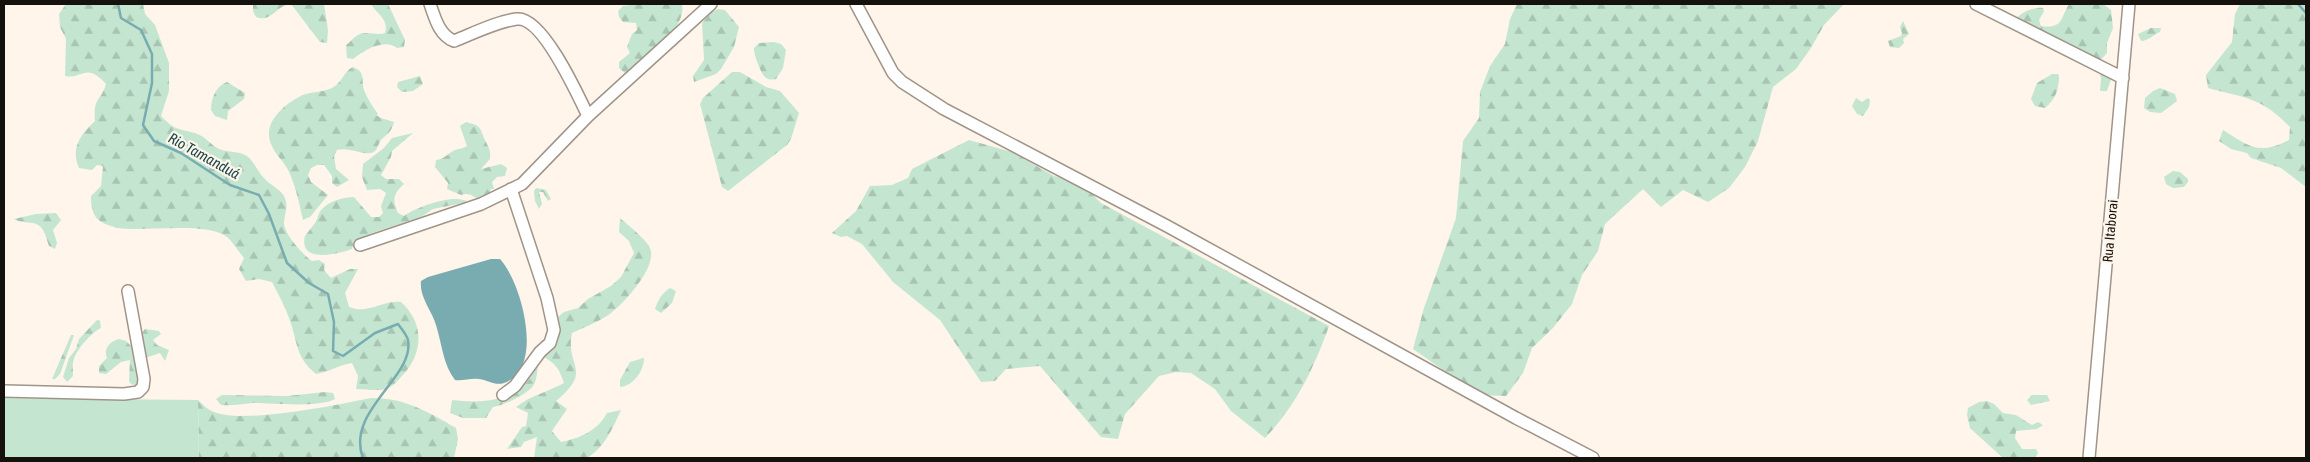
<svg xmlns="http://www.w3.org/2000/svg" width="2310" height="462" font-family="'Asap Condensed',sans-serif">
<style>
.grass{fill:#c4e6d1}
.forest{fill:url(#forest-firs)}
.water{fill:#78acb0}
.lines{fill:none;stroke-linecap:round;stroke-linejoin:round}
.stream{stroke:#78acb0;stroke-width:2.5}
.minor-casing{stroke:#a09488;stroke-width:14}
.minor{stroke:#fff;stroke-width:11}
.labels{text-anchor:middle;stroke-width:4.5;stroke-linejoin:round;paint-order:stroke}
.street-label{font-size:14px;fill:#15110c;stroke:#fff5ea}
.water-label{font-size:15px;font-style:italic;fill:#17474a;stroke:#fff5ea}
</style>
<defs>
<pattern id="forest-firs" width="22" height="20" patternUnits="userSpaceOnUse" patternTransform="scale(1.25)"><rect width="22" height="20" fill="#c4e6d1"/><path d="M5 1l3.5 6h-7zM16 11l3.5 6h-7z" fill="#a8c4b2"/></pattern>
</defs>
<rect width="100%" height="100%" fill="#fff5ea"/>
<path class="grass" d="M 4,398 L 198,400 L 199,458 L 4,458 Z"/>
<path class="forest" d="M 66,4 L 143,4 L 145,14 L 155,25 L 169,63 L 169,91 L 161,116 C 177,133 178,127 197,134 C 206,137 211,145 219,149 C 228,153 239,150 248,157 C 255,163 258,172 264,178 C 270,185 279,188 284,196 C 289,206 285,212 284,222 C 283,233 303,255 312,261 L 319,260 L 325,264 L 324,270 L 331,278 L 350,269 L 358,269 L 345,293 L 349,307 C 369,315 381,300 401,302 C 425,324 423,353 403,375 C 398,380 395,385 388,388 C 378,392 367,389 356,389 L 358,376 L 352,363 C 339,365 329,372 316,374 C 295,357 298,342 289,318 C 285,306 278,294 272,282 L 259,279 L 246,281 L 239,269 L 244,258 C 239,252 232,241 227,237 C 207,221 145,232 118,228 C 98,223 91,218 91,196 L 101,186 L 103,166 L 97,165 L 92,170 L 79,168 C 70,148 81,134 95,121 C 93,96 101,102 106,84 C 86,61 82,80 65,76 L 66,39 L 60,27 L 59,14 Z
M 253,4 L 324,4 L 328,30 L 327,43 L 320,42 L 291,4 C 276,5 272,23 256,17 L 253,11 Z
M 371,4 L 388,4 L 405,40 L 404,47 L 397,48 C 383,38 364,51 353,59 L 347,58 L 346,45 C 351,42 354,36 360,34 C 368,31 377,36 385,33 C 389,18 377,15 371,4 Z
M 638,4 L 682,4 C 687,28 649,56 632,73 L 625,73 L 619,68 L 619,62 L 630,53 L 627,47 L 632,34 L 637,30 L 636,23 L 623,22 L 619,17 L 618,11 L 623,6 Z
M 1517,4 L 1844,4 L 1824,25 L 1811,48 L 1796,69 L 1773,87 L 1758,141 L 1745,167 L 1729,188 L 1708,202 L 1683,190 L 1661,207 L 1643,189 L 1605,224 L 1598,251 L 1582,275 L 1572,304 L 1553,328 L 1532,348 L 1523,373 L 1506,396 L 1479,395 L 1413,349 L 1424,308 L 1456,218 L 1463,141 L 1479,118 L 1480,92 L 1490,66 L 1505,44 L 1510,19 Z
M 2069,4 L 2103,4 L 2111,10 L 2113,28 L 2107,43 L 2107,53 L 2099,62 L 2112,77 L 2107,91 L 2100,91 L 2101,78 L 2099,71 L 2067,45 L 2066,42 L 2014,21 C 2021,12 2032,7 2043,8 L 2044,11 L 2039,20 L 2041,26 C 2063,29 2060,19 2069,4 Z
M 2240,4 L 2306,4 L 2306,187 L 2281,168 L 2251,158 L 2247,153 L 2231,149 L 2219,141 L 2223,130 C 2249,146 2258,156 2289,140 L 2290,127 C 2261,97 2245,98 2208,88 L 2206,75 L 2232,42 L 2235,14 Z
M 718,9 L 725,10 L 739,27 L 734,47 L 721,69 L 716,74 L 694,82 L 693,76 L 704,60 L 702,23 L 711,13 Z
M 1903,21 L 1909,34 L 1903,39 L 1904,43 L 1899,48 L 1890,47 L 1888,41 L 1901,36 L 1902,33 L 1900,27 Z
M 2151,28 L 2161,28 L 2160,32 C 2153,35 2148,41 2141,41 L 2138,34 Z
M 774,42 L 781,44 L 786,50 L 783,68 L 776,79 C 772,80 768,80 765,77 C 761,74 753,53 754,48 L 759,43 Z
M 353,67 C 366,72 361,79 364,90 C 367,98 373,107 378,114 L 376,115 L 381,118 L 394,122 C 392,130 389,133 383,138 C 379,141 378,148 375,151 C 367,158 350,146 337,150 L 334,156 L 336,169 L 349,180 L 337,187 L 332,183 L 332,176 L 324,165 L 317,165 L 311,168 L 308,175 L 311,182 L 328,195 L 310,217 L 303,220 C 299,203 296,187 289,172 C 285,162 276,156 272,146 C 261,125 282,106 299,97 C 309,91 322,93 332,88 C 342,83 344,71 353,67 Z
M 732,72 L 740,72 L 766,87 L 780,91 L 799,113 L 791,139 L 787,145 L 728,191 L 722,187 L 700,104 L 703,98 Z
M 2052,74 L 2058,74 L 2059,76 C 2059,90 2055,100 2045,108 L 2035,106 L 2031,99 L 2037,83 Z
M 420,76 L 423,84 L 413,91 L 402,92 L 397,87 L 398,82 Z
M 227,82 L 245,93 L 244,99 L 228,111 L 227,120 L 215,116 L 211,110 C 211,98 216,86 227,82 Z
M 2160,88 L 2175,94 L 2177,101 L 2161,113 L 2150,112 L 2144,108 L 2145,98 L 2153,91 Z
M 1856,98 L 1862,102 L 1868,98 L 1870,100 L 1869,107 L 1863,116 L 1857,114 L 1852,106 Z
M 466,122 C 482,126 479,127 485,140 C 488,147 491,149 490,159 L 481,169 L 501,164 L 507,168 L 505,176 L 497,177 L 492,182 L 494,189 L 491,189 L 490,192 L 480,200 C 472,196 470,192 461,195 L 447,189 L 448,183 L 435,167 L 436,160 C 445,159 448,153 455,150 C 460,148 462,149 467,146 L 460,126 Z
M 413,133 L 392,151 L 391,157 L 381,175 L 386,179 L 399,179 L 404,184 C 393,194 392,200 398,213 L 404,216 C 417,207 454,193 468,202 L 433,209 L 421,217 L 372,233 L 354,242 L 352,249 C 341,253 311,261 305,247 C 304,244 304,239 305,236 C 308,232 312,227 315,223 C 318,219 318,213 322,209 C 329,201 344,197 354,197 L 371,217 L 379,217 L 383,213 L 381,206 L 386,193 L 380,189 L 367,190 L 362,177 L 363,164 L 384,148 L 392,138 Z
M 969,140 L 1012,152 L 1054,176 L 1071,179 L 1088,190 L 1101,203 L 1329,326 C 1314,368 1296,406 1265,438 L 1231,411 L 1215,389 L 1191,373 L 1176,372 L 1159,376 L 1125,414 L 1118,439 L 1101,437 L 1040,366 L 1006,369 L 995,381 L 981,382 L 940,320 L 893,282 L 862,244 L 847,236 L 841,237 L 832,233 L 856,211 L 870,186 L 892,185 L 908,178 L 912,169 Z
M 2173,171 L 2180,172 L 2188,179 L 2188,182 L 2184,187 L 2173,188 L 2166,184 L 2164,177 Z
M 536,188 L 546,190 L 551,199 L 548,201 L 543,192 L 539,192 L 542,204 L 539,209 L 535,201 L 534,191 Z
M 56,213 L 61,220 L 53,230 L 57,243 L 55,249 L 49,246 C 47,241 46,235 43,230 C 37,219 24,225 14,219 L 36,214 Z
M 620,218 C 628,225 646,239 650,248 C 658,267 624,303 610,314 C 598,322 585,327 572,333 C 565,368 594,369 556,401 L 567,409 L 552,431 L 561,442 C 581,438 598,430 607,413 L 621,410 C 613,428 604,448 587,458 L 534,458 L 537,437 L 524,442 L 521,447 L 507,449 L 522,427 L 526,426 L 528,413 L 516,407 C 531,395 548,392 564,383 C 559,368 555,362 541,356 L 555,319 L 564,312 L 578,308 L 588,299 L 611,286 L 621,277 L 634,253 L 629,241 L 619,232 Z
M 670,288 L 676,291 L 672,303 L 661,313 L 655,309 C 658,300 662,293 670,288 Z
M 97,320 L 100,321 L 101,328 C 91,333 77,349 74,359 C 72,364 73,371 73,376 L 67,382 L 63,377 L 69,358 L 76,349 L 79,339 Z
M 145,329 L 159,331 L 161,334 L 153,340 L 157,345 L 169,350 L 165,361 L 160,353 L 139,360 L 140,377 L 138,386 L 131,384 L 129,381 L 130,360 L 121,362 L 106,374 L 99,373 L 99,366 L 107,358 C 103,349 110,341 119,339 L 126,341 L 131,346 C 145,341 138,337 145,329 Z
M 71,335 L 74,335 L 73,338 L 60,374 L 55,379 L 52,379 Z
M 644,358 C 644,371 633,386 620,387 L 620,380 L 630,362 Z
M 538,366 C 537,372 537,380 533,386 C 526,395 504,405 493,407 L 486,418 L 463,418 L 450,413 L 452,400 C 478,403 507,403 527,382 C 531,378 533,371 538,366 Z
M 325,392 L 333,393 L 335,399 C 319,408 273,403 253,403 C 242,404 232,406 221,405 L 216,399 L 222,395 L 287,396 Z
M 2032,395 L 2047,395 L 2050,401 L 2031,405 L 2027,400 Z
M 371,398 C 403,397 429,412 456,428 L 458,439 L 454,458 L 199,458 L 198,400 C 203,405 209,411 217,413 C 246,423 338,405 371,398 Z
M 1987,401 L 1994,404 L 2003,413 L 2016,415 L 2032,425 L 2038,422 L 2043,425 L 2037,429 L 2016,431 L 2015,438 L 2022,449 L 2036,449 L 2038,453 L 2035,458 L 2003,458 L 1970,428 L 1967,415 L 1968,408 L 1979,402 Z"/>
<path class="water" d="M 491,259 L 500,259 C 521,281 546,369 504,383 C 495,386 488,380 479,379 C 471,378 463,381 455,380 C 443,365 442,344 436,325 C 432,311 419,297 421,281 L 428,277 Z"/>
<g class="lines">
<path class="stream" d="M 118,4 L 121,18 L 141,30 L 152,54 L 152,83 L 143,125 L 154,141 L 181,153 L 230,185 L 259,195 L 269,214 L 287,263 L 309,283 L 328,294 L 334,322 L 333,351 L 343,356 L 375,333 L 398,324 C 401,328 407,335 408,340 C 415,377 345,411 363,458
M 2298,4 L 2306,13"/>
<g class="minor-casing">
<path id="minor" d="M 430,4 C 435,18 439,35 454,41 C 472,34 498,21 517,19 C 542,16 578,95 588,116
M 856,4 L 893,73 L 902,82 L 944,109 L 1167,226 L 1516,418 L 1593,458
M 1976,4 L 2123,78
M 360,245 L 481,204 L 522,184 L 588,116 L 711,4
M 4,391 L 124,394 L 138,392 L 143,387 L 144,379 L 128,291
M 503,395 L 515,386 L 540,352 L 550,343 L 554,330 L 547,298 L 511,189
M 2089,458 L 2129,4"/>
</g>
<use href="#minor" class="minor"/>
</g>
<g class="labels">
<g class="street-label">
<text transform="translate(2110 231) rotate(-85)" y="5">Rua Itaborai</text>
</g>
<g class="water-label">
<text transform="translate(204 156) rotate(29)" y="5">Rio Tamanduá</text>
</g>
</g>
<rect width="2310" height="462" fill="none" stroke="#15110c" stroke-width="10"/>
</svg>
